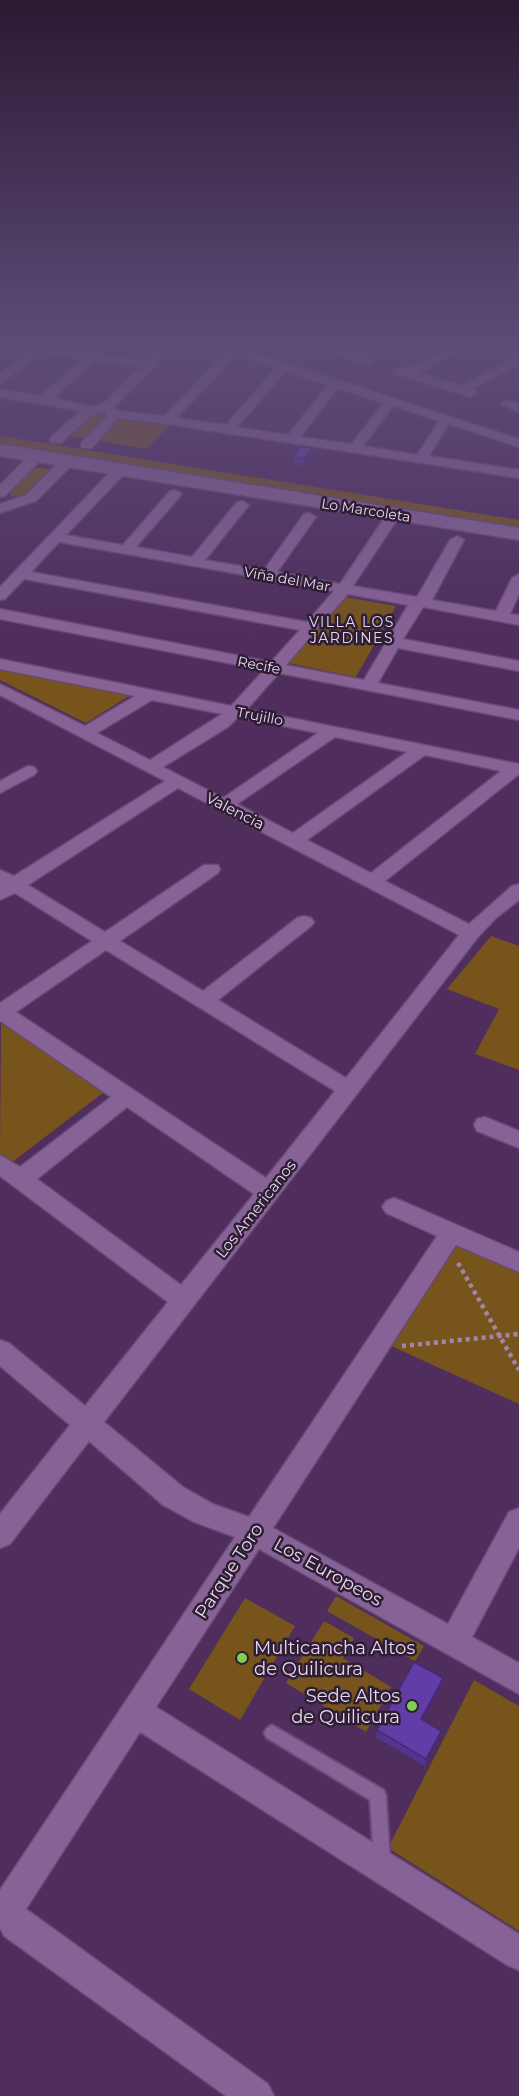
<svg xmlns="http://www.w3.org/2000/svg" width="519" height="2096" font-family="Montserrat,sans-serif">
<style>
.green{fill:#77541c}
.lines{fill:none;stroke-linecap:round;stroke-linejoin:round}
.service-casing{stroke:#674973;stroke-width:4}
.minor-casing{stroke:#674973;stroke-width:3}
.secondary-casing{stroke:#674973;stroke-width:3}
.path{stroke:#a186ac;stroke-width:4.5;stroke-dasharray:4 4;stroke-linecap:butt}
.service{fill:#876296;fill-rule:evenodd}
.minor{fill:#876296;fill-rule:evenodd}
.secondary{fill:#876296;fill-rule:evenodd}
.wall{fill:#553490}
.shaded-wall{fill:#452b75}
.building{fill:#633da7;stroke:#452b75;stroke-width:1.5}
.poi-dot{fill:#81d050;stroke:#2d1e33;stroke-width:2}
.labels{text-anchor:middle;stroke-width:5;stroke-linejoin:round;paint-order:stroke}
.far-street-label{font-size:14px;fill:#e9d5f2;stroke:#2d1e33}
.far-neighbourhood-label{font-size:14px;letter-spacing:1.5px;fill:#e9d5f2;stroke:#2d1e33}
.street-label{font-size:15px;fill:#e9d5f2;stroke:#2d1e33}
.near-street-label{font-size:18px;fill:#e9d5f2;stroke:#2d1e33}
.near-poi-label{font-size:18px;fill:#e9d5f2;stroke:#2d1e33;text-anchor:start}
</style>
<rect width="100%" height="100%" fill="#4f2d5d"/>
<path class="green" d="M 98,412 L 108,414 L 108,420 L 87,439 L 70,436 L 88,417 Z
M 119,418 L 172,423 L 146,449 L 100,441 L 100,438 Z
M 0,436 L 519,520 L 519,531 L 0,447 Z
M 34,467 L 52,469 L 26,494 L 11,497 L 10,490 Z
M 346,597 L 396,606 L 356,677 L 288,663 Z
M 0,668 L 129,696 L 86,723 L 0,680 Z
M 491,936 L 519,946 L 519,1070 L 475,1054 L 499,1009 L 447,989 Z
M 1,1022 L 104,1092 L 11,1163 L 0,1154 Z
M 457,1246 L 519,1273 L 519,1404 L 391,1346 Z
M 336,1596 L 424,1646 L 415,1661 L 327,1611 Z
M 245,1598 L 295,1626 L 240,1720 L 189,1689 Z
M 324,1621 L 354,1638 L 343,1658 L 391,1687 L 366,1732 L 286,1683 Z
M 474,1680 L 519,1706 L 519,1931 L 388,1848 Z"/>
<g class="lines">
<g class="service-casing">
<path id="service" d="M 272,1725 L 384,1790 L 386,1796 L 390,1861 L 388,1867 L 382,1869 L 376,1867 L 374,1861 L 370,1800 L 267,1738 L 264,1733 L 267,1728 Z"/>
</g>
<g class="minor-casing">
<path id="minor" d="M 0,344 L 49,344 L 47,347 L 90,353 L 100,344 L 113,344 L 102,355 L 148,361 L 166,344 L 178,344 L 114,407 L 117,411 L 164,416 L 227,352 L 211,346 L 209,344 L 226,344 L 519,439 L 519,447 L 449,424 L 429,456 L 519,470 L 519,478 L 167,424 L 118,418 L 92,448 L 82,448 L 81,445 L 82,442 L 106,417 L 105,411 L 90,416 L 61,443 L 51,443 L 50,440 L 51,437 L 81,411 L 0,397 L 0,389 L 41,396 L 83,359 L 40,353 L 0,384 L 0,374 L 28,351 L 0,347 ZM 237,355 L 276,368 L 226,425 L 176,418 ZM 95,361 L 141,367 L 104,403 L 92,407 L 53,398 ZM 286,371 L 328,385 L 288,435 L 237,427 ZM 338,388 L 383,403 L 352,444 L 300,437 ZM 393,406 L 439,421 L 417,455 L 363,446 Z
M 306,344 L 323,344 L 357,354 L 378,344 L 393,344 L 368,357 L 374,361 L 368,365 Z
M 458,344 L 472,344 L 418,373 L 461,386 L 517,356 L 483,346 L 481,344 L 499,344 L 519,349 L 519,364 L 472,389 L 477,393 L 471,397 L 396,374 L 394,371 L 400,367 L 407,369 Z
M 507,400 L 519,404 L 519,412 L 501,404 Z
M 37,452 L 43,456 L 42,459 L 5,496 L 0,497 L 0,485 L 32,453 Z
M 68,457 L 73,458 L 75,461 L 73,464 L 36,501 L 0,513 L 0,504 L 26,495 L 63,458 Z
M 120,466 L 125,467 L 127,470 L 125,473 L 66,535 L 123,545 L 170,491 L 175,490 L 182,494 L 136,547 L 192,557 L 237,502 L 242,501 L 249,505 L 205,560 L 264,570 L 304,514 L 309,513 L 316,517 L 277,572 L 340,584 L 389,511 L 394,510 L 401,514 L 353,586 L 417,597 L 450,540 L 457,536 L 464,540 L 432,600 L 496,611 L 512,578 L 519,574 L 519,594 L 510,614 L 519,615 L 519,625 L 423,607 L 403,639 L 519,661 L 519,671 L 398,648 L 378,683 L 519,710 L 519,720 L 279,673 L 247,709 L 519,764 L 519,774 L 385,881 L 469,924 L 512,886 L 519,884 L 519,900 L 496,918 L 478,937 L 104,1422 L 183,1487 L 213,1504 L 249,1517 L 437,1236 L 386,1213 L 382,1207 L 386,1201 L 394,1198 L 402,1201 L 519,1252 L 519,1272 L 456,1245 L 273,1528 L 448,1624 L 509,1512 L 519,1508 L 519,1548 L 472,1637 L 519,1663 L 519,1694 L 259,1549 L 156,1707 L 519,1934 L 519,1970 L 507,1965 L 140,1732 L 26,1909 L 268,2084 L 274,2096 L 226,2096 L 4,1936 L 0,1928 L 0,1890 L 235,1537 L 194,1522 L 163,1505 L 89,1441 L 10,1544 L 0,1548 L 0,1514 L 70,1425 L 0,1366 L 0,1340 L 9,1343 L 85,1406 L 168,1302 L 0,1176 L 0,1155 L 20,1167 L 111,1097 L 0,1021 L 0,1003 L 92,941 L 15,893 L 0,900 L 0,870 L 14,876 L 165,781 L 0,695 L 0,684 L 85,726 L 135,696 L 0,669 L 0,659 L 231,706 L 264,670 L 0,619 L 0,609 L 271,662 L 300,630 L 24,579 L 5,599 L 0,600 L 0,587 L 115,467 ZM 59,542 L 334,591 L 307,622 L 31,572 ZM 348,594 L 408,605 L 364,680 L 286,665 ZM 152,700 L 222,714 L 150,760 L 97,733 ZM 238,717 L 318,733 L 223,798 L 163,767 L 228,727 ZM 335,737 L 407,752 L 293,833 L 237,804 ZM 425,755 L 501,771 L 371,873 L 307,840 ZM 178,788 L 459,935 L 346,1078 L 218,1000 L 311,926 L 314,922 L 311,918 L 304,916 L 297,918 L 203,991 L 120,941 L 218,873 L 220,869 L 218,865 L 204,865 L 105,932 L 28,885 ZM 106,950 L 335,1091 L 266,1178 L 16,1012 ZM 127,1107 L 254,1194 L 181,1285 L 37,1179 Z
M 28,766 L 34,767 L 37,771 L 34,775 L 0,793 L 0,781 Z
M 485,1117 L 519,1131 L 519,1148 L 477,1131 L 474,1125 L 477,1119 Z"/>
</g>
<g class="secondary-casing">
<path id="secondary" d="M 0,444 L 519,528 L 519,540 L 0,456 Z"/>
</g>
<path class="path" d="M 458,1263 L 519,1370
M 402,1346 L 519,1334"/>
<use href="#service" class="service"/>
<use href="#minor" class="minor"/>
<use href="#secondary" class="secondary"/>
</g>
<path class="wall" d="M 312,456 L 304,466 L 293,464 L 293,457 Z
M 443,1678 L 441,1685 L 423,1720 L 441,1731 L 439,1738 L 425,1766 L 376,1737 L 377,1730 Z"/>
<path class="shaded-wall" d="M 312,448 L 312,456 L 304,466 L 304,458 Z
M 443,1678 L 441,1685 L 420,1726 L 421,1719 Z
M 441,1731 L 439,1738 L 425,1766 L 426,1759 Z"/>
<path class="building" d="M 301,447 L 312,448 L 304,458 L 293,457 Z
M 414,1662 L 443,1678 L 421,1719 L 441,1731 L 426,1759 L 377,1730 Z"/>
<linearGradient id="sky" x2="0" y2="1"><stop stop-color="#2b1933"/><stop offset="0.54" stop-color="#5d4c78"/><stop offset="1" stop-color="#5d4c78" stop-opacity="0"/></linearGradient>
<rect width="519" height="637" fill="url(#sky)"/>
<g class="poi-dot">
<circle cx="242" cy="1658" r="6"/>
<circle cx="412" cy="1706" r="6"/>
</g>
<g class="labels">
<g class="far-street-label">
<text transform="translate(366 510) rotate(9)" y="5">Lo Marcoleta</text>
<text transform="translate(287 579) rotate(10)" y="5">Viña del Mar</text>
<text transform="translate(259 665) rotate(11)" y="5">Recife</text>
<text transform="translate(260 716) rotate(11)" y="5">Trujillo</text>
</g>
<g class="far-neighbourhood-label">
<text x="352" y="627">VILLA LOS<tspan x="352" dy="16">JARDINES</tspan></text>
</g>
<g class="street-label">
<text transform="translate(235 811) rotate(27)" y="5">Valencia</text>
<text transform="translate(256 1209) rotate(-52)" y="5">Los Americanos</text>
</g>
<g class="near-street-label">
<text transform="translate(229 1571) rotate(-57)" y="6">Parque Toro</text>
<text transform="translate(328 1572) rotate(29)" y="6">Los Europeos</text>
</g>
<g class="near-poi-label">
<text x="254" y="1654">Multicancha Altos<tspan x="254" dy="21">de Quilicura</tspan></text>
<text x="400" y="1702" text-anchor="end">Sede Altos<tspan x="400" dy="21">de Quilicura</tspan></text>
</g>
</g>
</svg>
